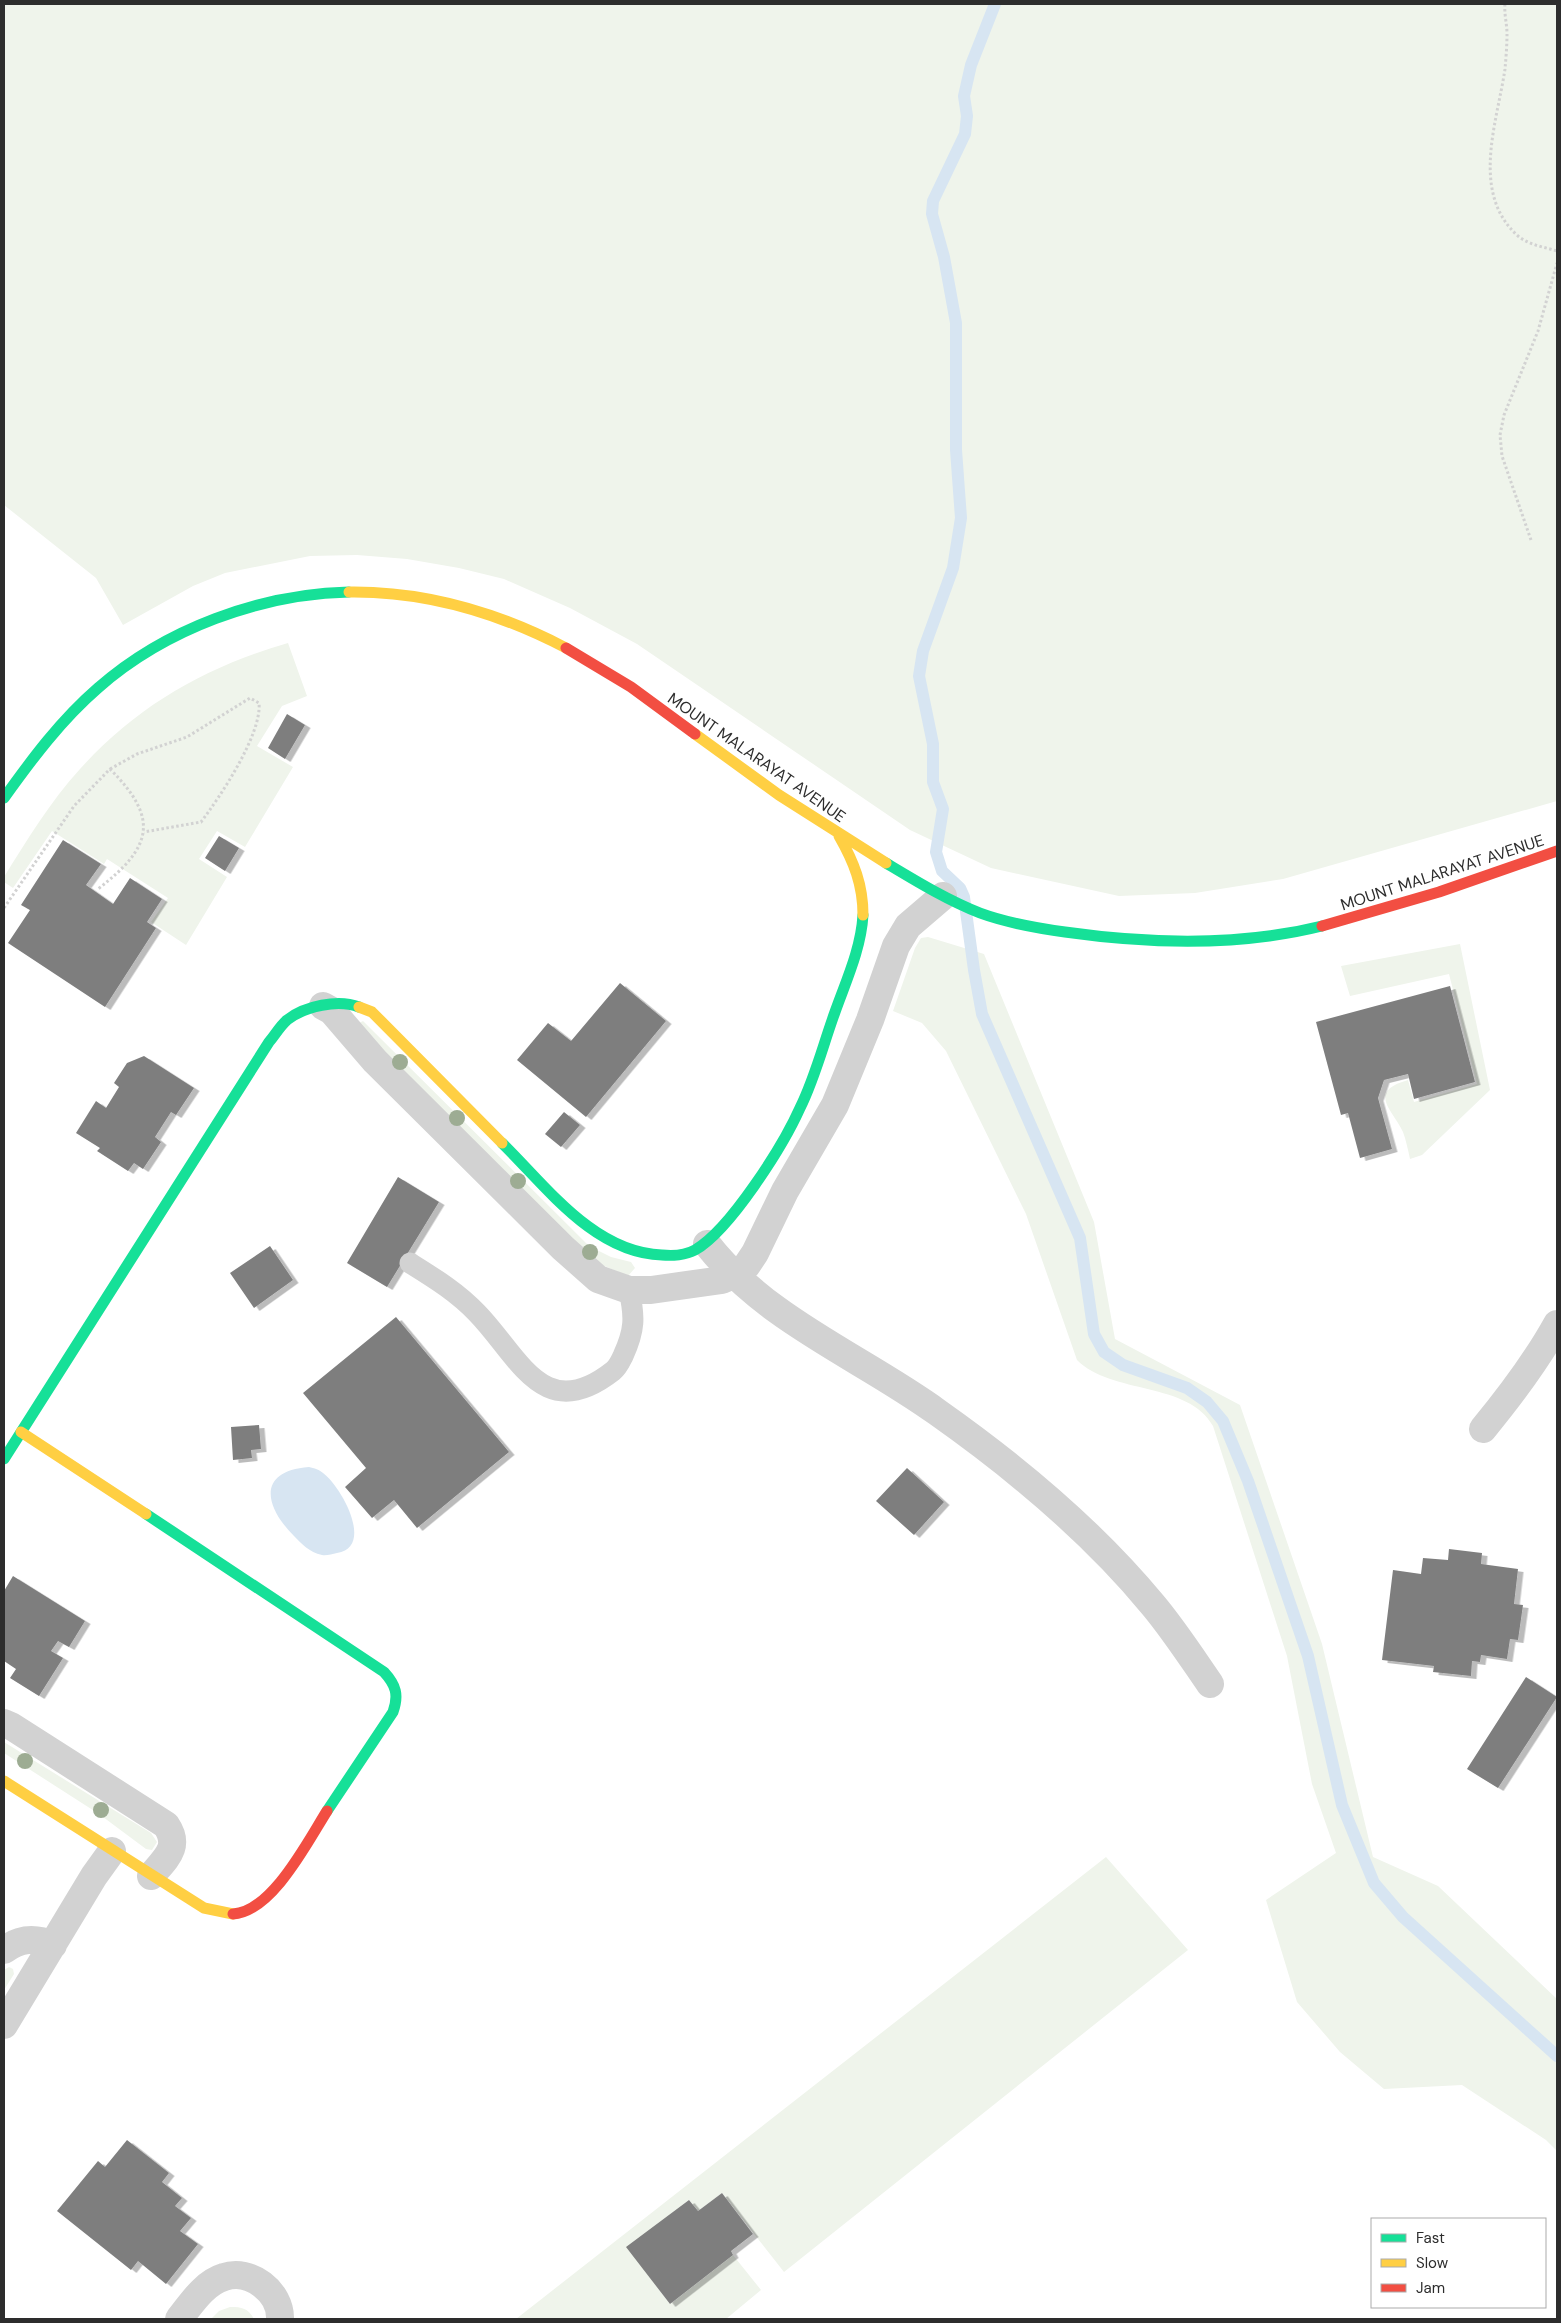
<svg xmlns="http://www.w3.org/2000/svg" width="1561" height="2323" font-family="'DM Sans',sans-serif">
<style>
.green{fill:#eff4eb}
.water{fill:#d7e5f2}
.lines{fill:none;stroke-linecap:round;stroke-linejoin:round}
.stream{stroke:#d7e5f2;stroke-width:12}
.building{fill:#7e7e7e;filter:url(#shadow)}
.path{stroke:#d2d2d2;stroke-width:3;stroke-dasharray:2.5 2.5;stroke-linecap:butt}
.lane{stroke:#d2d2d2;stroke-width:21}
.street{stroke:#d2d2d2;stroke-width:28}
.fast{stroke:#16e098;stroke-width:11}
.slow{stroke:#ffcf43;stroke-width:11}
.jam{stroke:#f24e42;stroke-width:11}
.tree{fill:#9dac93}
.labels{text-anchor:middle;stroke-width:5;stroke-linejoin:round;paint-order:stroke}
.street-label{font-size:16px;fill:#2d2d2d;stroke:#fff}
</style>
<defs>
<filter id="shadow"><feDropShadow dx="5.5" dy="3" stdDeviation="0" flood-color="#0004"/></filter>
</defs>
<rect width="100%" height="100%" fill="#fff"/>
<path class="green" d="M 4,4 L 1557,4 L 1557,801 L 1283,879 L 1195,893 L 1119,896 L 991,868 L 910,830 L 637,644 L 570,608 L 504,579 L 459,568 L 407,559 L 357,555 L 310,556 L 225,573 L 193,586 L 123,625 L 96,578 L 4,505 Z
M 288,643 L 307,696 L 282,706 L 257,746 L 293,767 L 245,847 L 217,831 L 199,859 L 227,877 L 186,945 L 151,922 L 168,898 L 107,859 L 104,864 L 52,831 L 13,888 L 4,882 L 4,877 C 27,840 50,802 80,769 C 138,705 206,667 288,643 Z
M 928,937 L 984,954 L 1094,1222 L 1115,1339 L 1240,1405 L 1322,1644 L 1373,1857 L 1438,1886 L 1557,1999 L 1557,2151 L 1546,2140 L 1462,2085 L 1384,2089 L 1340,2052 L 1297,2002 L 1266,1900 L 1336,1853 L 1312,1784 L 1287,1656 L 1213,1426 C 1188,1381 1112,1395 1077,1360 L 1026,1214 L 946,1051 L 922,1023 L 893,1011 L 915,948 L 921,938 Z
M 1460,944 L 1490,1090 L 1422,1155 L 1410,1159 C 1408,1150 1406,1140 1403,1132 C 1393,1110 1366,1092 1408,1080 L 1414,1102 L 1477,1084 L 1449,974 L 1350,996 L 1341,966 Z
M 363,1021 L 589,1246 L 611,1257 L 631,1262 L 635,1268 L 628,1276 L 595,1262 L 386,1053 L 359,1023 Z
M 4,1742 L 151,1833 L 157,1842 L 152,1850 L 146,1849 L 99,1814 L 4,1753 Z
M 1106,1857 L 1188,1950 L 784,2272 L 722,2193 L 698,2211 L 689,2200 L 627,2247 L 670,2304 L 733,2255 L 761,2290 L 726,2319 L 516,2319 Z
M 9,1967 L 13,1969 L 14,1974 L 4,1990 L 4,1970 Z
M 230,2307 C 242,2307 248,2308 254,2319 L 211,2319 L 219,2311 Z"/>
<path class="water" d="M 309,1467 C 314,1468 320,1470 323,1473 C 341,1486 375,1547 337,1553 C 332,1554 326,1556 322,1555 C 309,1552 302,1544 294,1536 C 264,1506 257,1471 309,1467 Z"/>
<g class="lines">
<path class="stream" d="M 995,4 L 971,65 L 964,96 L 967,116 L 965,134 L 933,201 L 932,214 L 944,257 L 956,323 L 956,450 L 961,518 L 953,568 L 923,651 L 919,676 L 933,744 L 933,782 L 943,809 L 936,852 L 942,871 L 960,888 L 964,897 L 974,970 L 982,1014 L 1080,1238 L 1094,1334 L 1104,1352 L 1123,1365 L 1187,1388 L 1207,1402 L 1223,1421 L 1248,1481 L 1308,1656 L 1342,1805 L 1374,1883 L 1403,1917 L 1557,2056"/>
</g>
<path class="building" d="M 287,714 L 305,725 L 285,759 L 268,748 Z
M 219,836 L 239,848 L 225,871 L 205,858 Z
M 63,840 L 101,864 L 86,885 L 113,904 L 130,878 L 162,899 L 147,922 L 156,928 L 105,1007 L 8,943 L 30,910 L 21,905 Z
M 620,983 L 666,1021 L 586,1117 L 517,1060 L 548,1023 L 571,1041 Z
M 1450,986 L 1475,1082 L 1414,1099 L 1408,1074 L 1384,1080 L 1378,1098 L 1392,1149 L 1360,1158 L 1348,1113 L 1341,1115 L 1316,1022 Z
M 144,1056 L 194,1088 L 176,1115 L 171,1112 L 155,1137 L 161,1142 L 143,1169 L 134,1163 L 128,1171 L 97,1151 L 100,1148 L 76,1133 L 96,1101 L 106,1108 L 119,1087 L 114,1083 L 127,1063 Z
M 564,1112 L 580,1125 L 561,1147 L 545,1134 Z
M 398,1177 L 439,1202 L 387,1287 L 347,1263 Z
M 270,1246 L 293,1280 L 254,1308 L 230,1273 Z
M 396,1317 L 509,1452 L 417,1528 L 394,1500 L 372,1518 L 345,1487 L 366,1468 L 303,1393 Z
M 259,1425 L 261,1449 L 251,1450 L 252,1458 L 233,1460 L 231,1427 Z
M 907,1468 L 944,1502 L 914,1535 L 876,1501 Z
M 1449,1549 L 1482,1553 L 1481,1564 L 1518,1569 L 1514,1604 L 1523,1605 L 1518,1640 L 1510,1639 L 1507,1659 L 1481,1655 L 1480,1662 L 1472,1661 L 1471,1676 L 1433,1672 L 1434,1666 L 1382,1660 L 1393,1570 L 1421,1574 L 1423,1558 L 1448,1560 Z
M 13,1576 L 85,1621 L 69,1647 L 58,1641 L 51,1651 L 63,1658 L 39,1696 L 10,1678 L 16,1669 L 4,1661 L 4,1591 Z
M 1526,1677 L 1557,1697 L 1498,1788 L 1467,1769 Z
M 127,2140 L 169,2173 L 162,2182 L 182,2198 L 175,2206 L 191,2218 L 180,2231 L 198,2244 L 166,2284 L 138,2261 L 131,2270 L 57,2211 L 98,2161 L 105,2167 Z
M 722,2193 L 753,2234 L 731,2251 L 733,2255 L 670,2304 L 626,2247 L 689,2200 L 698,2211 Z"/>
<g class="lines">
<path class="path" d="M 1505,4 C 1504,14 1507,24 1507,34 C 1507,45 1506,58 1505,69 C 1497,123 1470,193 1518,236 C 1529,245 1544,247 1557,251
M 1531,540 L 1502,456 L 1500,435 L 1504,415 L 1538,331 L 1557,263
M 110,769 L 137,754 L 187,737 L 250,698 L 259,703 C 262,734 220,797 201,822 L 144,832
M 4,908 L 74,806 L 110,769 C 161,820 151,848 98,889"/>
<path class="lane" d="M 410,1263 C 434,1278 457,1292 477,1313 C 519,1356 543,1426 613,1371 C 618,1367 620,1362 623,1356 C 635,1330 635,1317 629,1290"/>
<path class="street" d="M 323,1006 L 332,1011 L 375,1061 L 563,1248 L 598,1279 L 629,1290 L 651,1290 L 722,1280 L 736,1274 L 747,1265 L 755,1253 L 785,1191 L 835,1105 L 870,1020 L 896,946 L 908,926 L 943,896
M 707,1244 C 766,1320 861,1357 937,1412 C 1015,1467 1092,1531 1153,1605 C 1174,1630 1192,1658 1210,1684
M 1483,1429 C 1511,1395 1536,1362 1557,1324
M 4,1723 L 11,1726 L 166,1825 C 181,1847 166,1858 151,1876
M 4,1950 C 20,1938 35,1937 53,1945
M 4,2025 L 94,1876 L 112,1851
M 179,2319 C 191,2304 204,2283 224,2277 C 250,2268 281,2292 280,2319"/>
<path class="fast" d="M 4,798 C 32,759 61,720 98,688 C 165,629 260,594 349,592
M 886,863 C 916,881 947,900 980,913 C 1007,923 1036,928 1065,932 C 1150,944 1238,947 1322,926
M 502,1143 C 546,1186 594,1253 662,1255 C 672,1256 686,1255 695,1250 C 730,1230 783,1146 800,1108 C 815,1078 823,1045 835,1012 C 846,981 861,949 863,915
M 4,1459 L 269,1042 C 275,1035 280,1026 287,1020 C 305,1006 338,999 359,1007
M 146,1514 L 384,1672 C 396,1685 399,1695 393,1712 L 327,1811"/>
<path class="slow" d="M 349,592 C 425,591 499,613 566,648
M 695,734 L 779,795 L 886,863
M 839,836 C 854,862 863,885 863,915
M 359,1007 L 372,1012 L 502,1143
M 21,1432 L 146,1514
M 4,1781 L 204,1908 L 233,1914"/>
<path class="jam" d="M 566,648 L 631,687 L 695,734
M 1322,926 L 1439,892 L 1557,851
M 233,1914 C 272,1912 308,1841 327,1811"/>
</g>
<g class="tree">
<circle cx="400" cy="1062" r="8"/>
<circle cx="457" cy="1118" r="8"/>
<circle cx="518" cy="1181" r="8"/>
<circle cx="590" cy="1252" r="8"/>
<circle cx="25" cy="1761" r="8"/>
<circle cx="101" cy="1810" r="8"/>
</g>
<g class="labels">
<g class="street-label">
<text transform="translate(757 757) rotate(35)" y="6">MOUNT MALARAYAT AVENUE</text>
<text transform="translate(1442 872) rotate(-18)" y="6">MOUNT MALARAYAT AVENUE</text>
</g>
</g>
<rect width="1561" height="2323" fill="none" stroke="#2d2d2d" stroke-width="10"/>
<rect x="1371" y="2218" width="175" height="90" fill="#ffffff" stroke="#ababab"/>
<rect x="1381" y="2234" width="25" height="8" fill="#16e098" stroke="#ababab"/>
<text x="1416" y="2243" font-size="15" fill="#2d2d2d">Fast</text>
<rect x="1381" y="2259" width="25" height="8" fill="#ffcf43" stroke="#ababab"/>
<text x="1416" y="2268" font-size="15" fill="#2d2d2d">Slow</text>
<rect x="1381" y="2284" width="25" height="8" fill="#f24e42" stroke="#ababab"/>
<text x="1416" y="2293" font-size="15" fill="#2d2d2d">Jam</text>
</svg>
